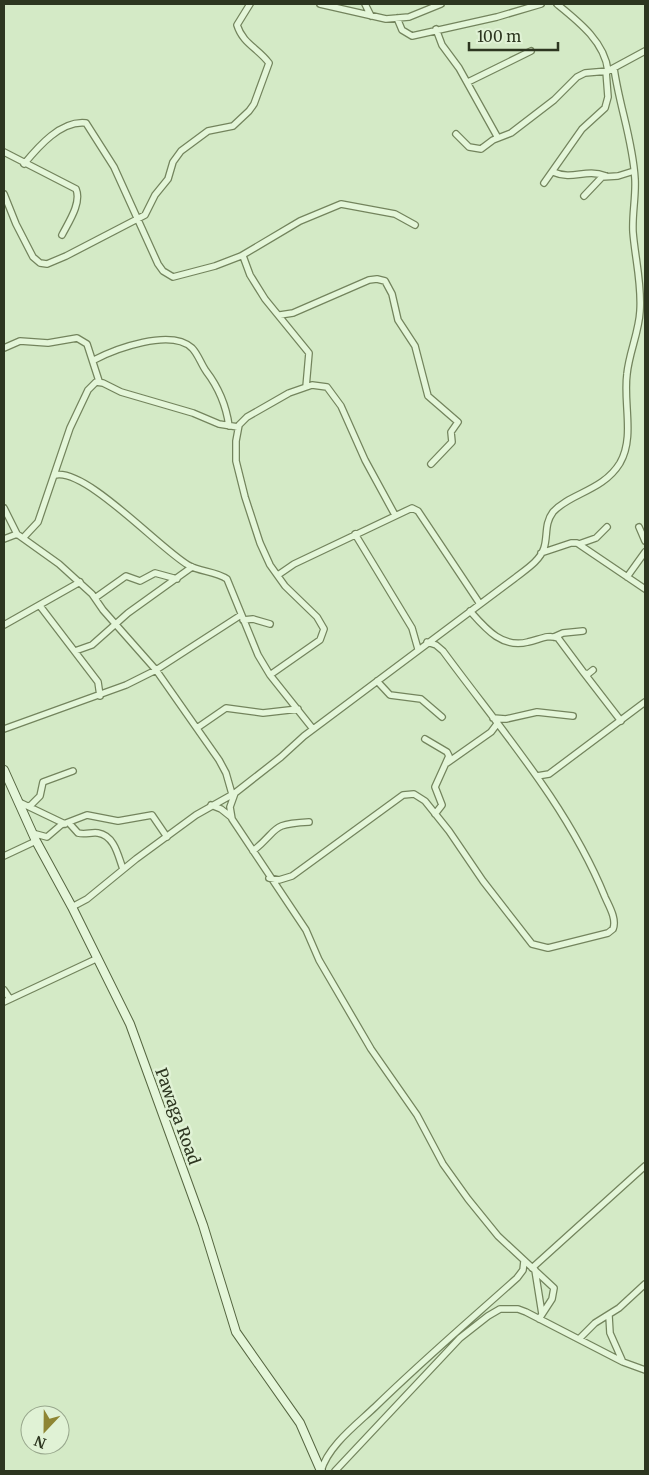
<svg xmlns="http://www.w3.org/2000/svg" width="649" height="1475" font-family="Merriweather,serif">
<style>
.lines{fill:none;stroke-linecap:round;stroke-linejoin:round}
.minor-casing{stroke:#73845d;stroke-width:8}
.secondary-casing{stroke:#566641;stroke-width:10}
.minor{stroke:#e4f6d9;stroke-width:5.5}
.secondary{stroke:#e4f6d9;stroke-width:8}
.labels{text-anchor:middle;stroke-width:5;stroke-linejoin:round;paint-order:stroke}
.street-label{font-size:16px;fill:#2d3620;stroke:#e0f2d5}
</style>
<rect width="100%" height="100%" fill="#d4eac6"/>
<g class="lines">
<g class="minor-casing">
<path id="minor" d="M 320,4 L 386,19 L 409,17 L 441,4
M 365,4 L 371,16
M 557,4 C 578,21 605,42 608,71
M 397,18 L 402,30 L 412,36 L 497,17 L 541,4
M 436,29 L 442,45 L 459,68 L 498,138
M 468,82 L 531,51
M 456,134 L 469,147 L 481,149 L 493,140 L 511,133 L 554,100 L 577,77 L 585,73 L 608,71 L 645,51
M 4,152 L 76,189 C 82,203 68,223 62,235
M 24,164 C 38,147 61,120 86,123 L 114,167 L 158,264 L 163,271 L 173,277 L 215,266 L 241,256 L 300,221 L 341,204 L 395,214 L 415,225
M 553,172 C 574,181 584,168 606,176
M 544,183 L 582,129 L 605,108 L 608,97 L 606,71
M 4,194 L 16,224 L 33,257 L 40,263 L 47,264 L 66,256 L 145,215 L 155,195 L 168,179 L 173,162 L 181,151 L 208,131 L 233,126 L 249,111 L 254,104 L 269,63 C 258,48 243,44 237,25 L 250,4
M 584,196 L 602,177 L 618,176 L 634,171
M 243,256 L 250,275 L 265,299 L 309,353 L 306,387
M 280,315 L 293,313 L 369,280 L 377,279 L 385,281 L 392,294 L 398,320 L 415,346 L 428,396 L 458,422 L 451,432 L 452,442 L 431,464
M 4,348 L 20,341 L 48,343 L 77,338 L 87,344 L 99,381
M 94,360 C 115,349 171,328 192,348 C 198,354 201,364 206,371 C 219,388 226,404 229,426
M 55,475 C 86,468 159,548 188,565 C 200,572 216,571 227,579 L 258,655 L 270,675 L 313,729
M 4,508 L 17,534 L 59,564 L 92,594 L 103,610 L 156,670 L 219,760 L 226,773 L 232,794
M 639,527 L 645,541
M 355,534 L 412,628 L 418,649
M 23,538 L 38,522 L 70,428 L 88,390 L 96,382 L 103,383 L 121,392 L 193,413 L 219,424 L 238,427
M 4,539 L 17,534
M 579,544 L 596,538 L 607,527
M 541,553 L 571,543 L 577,543 L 645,589
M 278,575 L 294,564 L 412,508 L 418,511 L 480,604
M 627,577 L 645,552
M 95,598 L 126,576 L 140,581 L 155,573 L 177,579
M 40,606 L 98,682 L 100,696
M 470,611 C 485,628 502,649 528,642 C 539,640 547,634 558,638 L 584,673 L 588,674 L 593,670
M 243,620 L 253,619 L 270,624
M 4,625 L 80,582
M 554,637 L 563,633 L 583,631
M 75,651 L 92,645 L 128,613 L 192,567
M 584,673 L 621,721
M 270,675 L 320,640 L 324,629 L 317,617 L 285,586 L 270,565 L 260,543 L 245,497 L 236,461 L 236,441 L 239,425 L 247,417 L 289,393 L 312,385 L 327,387 L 341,406 L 365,460 L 395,515
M 377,681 L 390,695 L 421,699 L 442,717
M 493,718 L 506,719 L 537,712 L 573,716
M 197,728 L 226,708 L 263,713 L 298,709
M 4,729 L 126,685 L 156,670 L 241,615
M 425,739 L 447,752 L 449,756 L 435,787 L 442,805 L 435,814
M 447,763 L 491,732 L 497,724
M 537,776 L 549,774 L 645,702
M 235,793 L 230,807 L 232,819 L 306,930 L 319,960 L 371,1049 L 417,1115 L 443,1164 L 468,1199 L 498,1236 L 554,1288 L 552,1299 L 539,1319
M 19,802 L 65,824
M 211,805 L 221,809 L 231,817
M 30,806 L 40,796 L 43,782 L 73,771
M 69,823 L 78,833 C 85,835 91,832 98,833 C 115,836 118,856 123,869
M 32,833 L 47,837 L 61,825 L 87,815 L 118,821 L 152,815 L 167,837
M 253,851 C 280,829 269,824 309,822
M 4,856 L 36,841
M 269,878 L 279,880 L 292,876 L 403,795 L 414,794 L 425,801 L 449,831 L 483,881 L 532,944 L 548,948 L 608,933 L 613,929 C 617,919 609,906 605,897 C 568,806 501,730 443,651 L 436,645 L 427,642
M 72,907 L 87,899 L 136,859 L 196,815 L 235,793 L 281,757 L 304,736 L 515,578 C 525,570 540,561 544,548 C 548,536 544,524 553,512 C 570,493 603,491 620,463 C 635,437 623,403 627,374 C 629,353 639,332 640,311 C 642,284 635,258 633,232 C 632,214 636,197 635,179 C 633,141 619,105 614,68
M 4,990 L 10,999
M 4,1002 L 98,958
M 532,1268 L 645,1166
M 535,1270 L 542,1314
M 609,1316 L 610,1333 L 622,1360
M 579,1339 L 595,1323 L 619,1308 L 645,1284
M 321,1471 C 328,1446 356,1425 375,1407 C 421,1362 469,1321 517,1278 L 523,1270 L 524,1261
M 335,1471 L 460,1338 L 488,1316 L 500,1309 L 518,1309 L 526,1312 L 623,1362 L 645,1370"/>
</g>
<g class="secondary-casing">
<path id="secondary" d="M 4,770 L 36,841 L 72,907 L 130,1024 L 203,1225 L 236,1332 L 300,1423 L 321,1471"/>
</g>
<use href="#minor" class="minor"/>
<use href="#secondary" class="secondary"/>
</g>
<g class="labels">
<g class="street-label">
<text transform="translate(178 1116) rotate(70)" y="6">Pawaga Road</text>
</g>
</g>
<rect width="649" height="1475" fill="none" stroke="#2d3620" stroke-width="10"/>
<g transform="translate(45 1430) rotate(202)"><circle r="24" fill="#e0f2d5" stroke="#98a78d"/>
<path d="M0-4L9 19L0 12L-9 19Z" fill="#8e8633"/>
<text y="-8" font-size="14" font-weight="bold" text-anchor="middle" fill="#2d3620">N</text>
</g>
<path d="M469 42v8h89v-8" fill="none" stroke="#2d3620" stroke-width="2.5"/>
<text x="477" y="42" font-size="15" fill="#2d3620" stroke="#e0f2d5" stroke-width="4" paint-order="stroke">100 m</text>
</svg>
